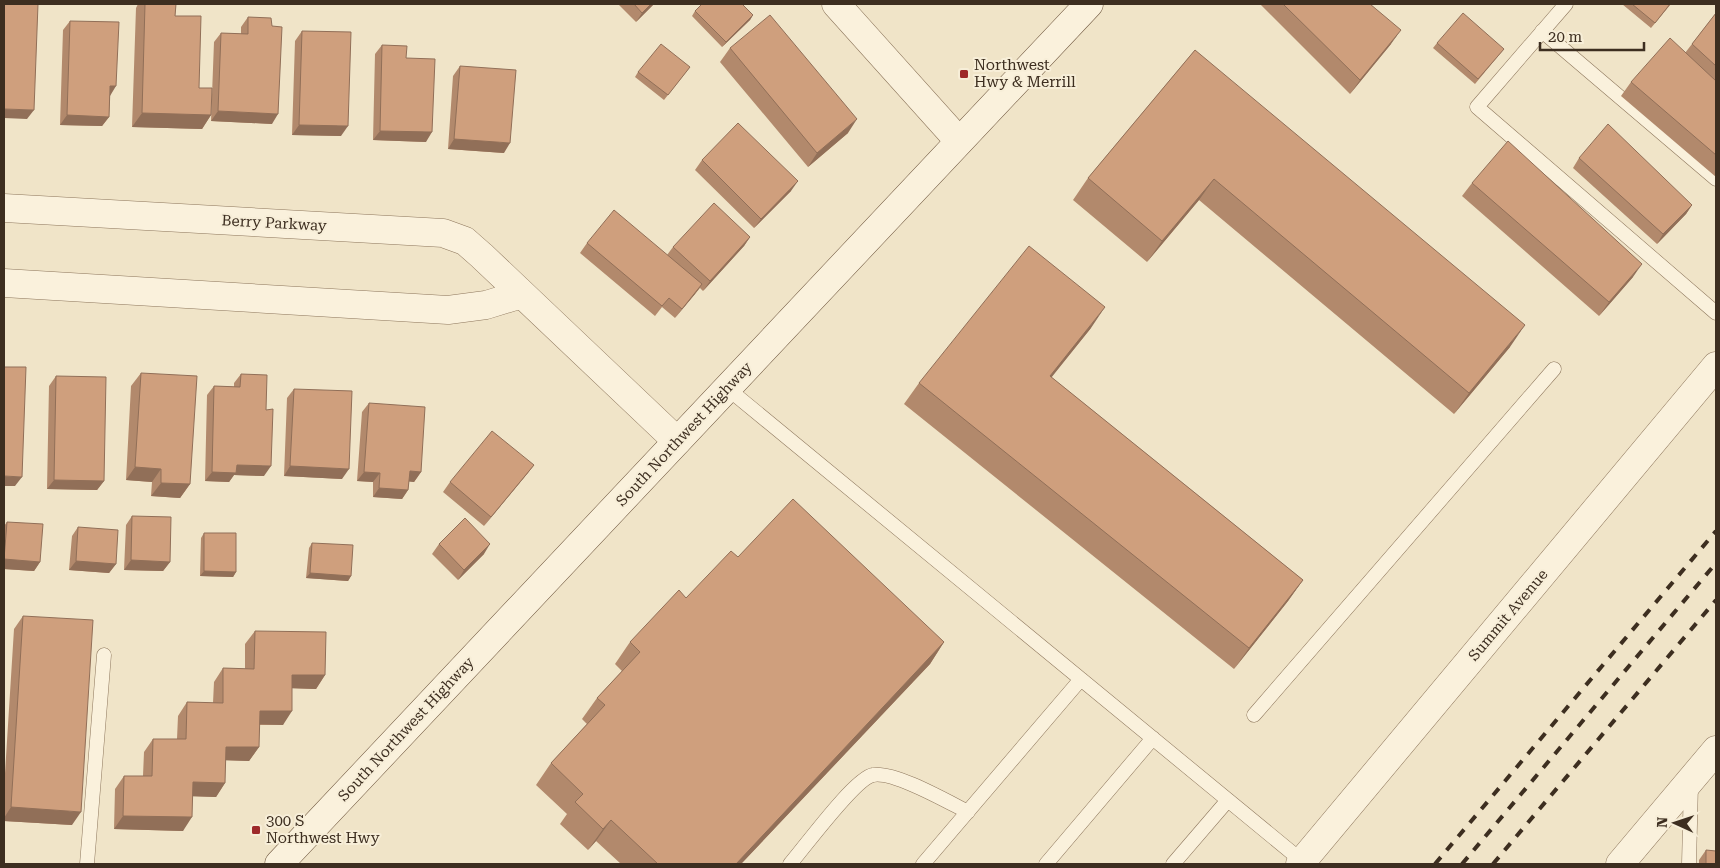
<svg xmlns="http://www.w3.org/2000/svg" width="1720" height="868" font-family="'Roboto Serif',serif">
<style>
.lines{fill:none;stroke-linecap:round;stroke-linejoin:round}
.lane-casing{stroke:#8d765c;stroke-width:15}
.street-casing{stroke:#8d765c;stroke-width:29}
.secondary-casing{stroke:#6f573f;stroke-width:29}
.lane{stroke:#faf1dc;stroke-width:14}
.street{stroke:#faf1dc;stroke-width:28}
.secondary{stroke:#faf1dc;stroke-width:28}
.rail{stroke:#3d2e20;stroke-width:4;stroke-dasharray:9 9;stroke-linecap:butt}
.wall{fill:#b2896c}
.shaded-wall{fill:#916f58}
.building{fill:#cf9f7d;stroke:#916f58}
.poi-dot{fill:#9e2a2b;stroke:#f7eed8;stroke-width:2}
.labels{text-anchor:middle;stroke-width:4;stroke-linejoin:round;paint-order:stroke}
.poi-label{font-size:15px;fill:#3d2e20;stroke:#f7eed8;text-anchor:start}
.street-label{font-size:15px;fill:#3d2e20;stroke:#f7eed8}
</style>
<rect width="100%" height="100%" fill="#f0e4c8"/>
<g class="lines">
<g class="lane-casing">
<path id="lane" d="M 1566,4 L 1477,107 L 1716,313
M 1542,31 L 1716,179
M 727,388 L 1302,861
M 1254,715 L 1554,369
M 87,864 L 104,655
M 790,864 C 804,848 855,778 873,775 C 894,771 948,802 968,812
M 923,864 L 1081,679
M 1046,864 L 1153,738
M 1173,864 L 1228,800
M 1689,864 L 1691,783"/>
</g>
<g class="street-casing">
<path id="street" d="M 836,4 L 959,141
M 4,208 L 443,233 L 465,241 L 482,256 L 677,441
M 4,283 L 448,310 L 486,305 L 522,294
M 1300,864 L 1716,366
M 1620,864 L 1716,750"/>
</g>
<g class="secondary-casing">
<path id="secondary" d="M 279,864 L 1089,4"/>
</g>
<use href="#lane" class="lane"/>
<use href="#street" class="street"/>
<use href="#secondary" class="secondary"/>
<path class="rail" d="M 1435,864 L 1716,531
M 1462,864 L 1716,563
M 1493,864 L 1716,600"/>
</g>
<path class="wall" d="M 138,4 L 176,4 L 175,16 L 199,88 L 211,115 L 202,129 L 132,127 L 136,8 Z
M 618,4 L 654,4 L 636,22 Z
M 1260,4 L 1370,4 L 1391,44 L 1350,94 Z
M 1622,4 L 1671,4 L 1651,28 Z
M 695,11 L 753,15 L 750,20 L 722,47 L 692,16 Z
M 1716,13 L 1716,177 L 1621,96 L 1631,82 L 1685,53 Z
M 248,17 L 272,124 L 211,121 L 214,42 L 221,33 L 241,34 L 241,27 Z
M 70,21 L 110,96 L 109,117 L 102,126 L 60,125 L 63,30 Z
M 302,31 L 341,136 L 292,135 L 295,41 Z
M 1437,43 L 1504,49 L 1475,84 L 1433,48 Z
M 382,45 L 406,58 L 426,142 L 373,140 L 375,54 Z
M 730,48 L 848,133 L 808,167 L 720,62 Z
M 1195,50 L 1510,347 L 1454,414 L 1199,200 L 1147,262 L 1073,200 L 1088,178 Z
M 460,66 L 504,153 L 448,149 L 453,76 Z
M 690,67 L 664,100 L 635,77 L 638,72 Z
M 1579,158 L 1692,205 L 1686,214 L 1657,244 L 1573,168 Z
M 702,160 L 791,191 L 754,228 L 695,170 Z
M 1472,183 L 1633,277 L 1599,316 L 1462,196 Z
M 750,237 L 744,246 L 703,291 L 700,288 L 675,318 L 662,307 L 655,316 L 580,253 L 587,243 L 667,255 L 673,247 Z
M 1091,328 L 1051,377 L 1303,580 L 1288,601 L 1234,669 L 904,404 L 919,383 Z
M 141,373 L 190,484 L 180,498 L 151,496 L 152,482 L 126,480 L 131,386 Z
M 241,374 L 264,476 L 234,475 L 229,482 L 205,481 L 207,395 L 214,386 L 234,387 L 234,383 Z
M 56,376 L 104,481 L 97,490 L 47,489 L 49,386 Z
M 294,389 L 342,479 L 284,476 L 287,398 Z
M 369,403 L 421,472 L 414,482 L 409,481 L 408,490 L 402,499 L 373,497 L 373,482 L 357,481 L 362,412 Z
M 534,465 L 527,474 L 484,526 L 443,492 L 450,482 Z
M 132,516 L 170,562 L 163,571 L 124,570 L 126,525 Z
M 7,522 L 40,562 L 34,571 L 4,569 L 4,526 Z
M 78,527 L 116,564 L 109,573 L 69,570 L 72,536 Z
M 204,533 L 236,572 L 233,577 L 200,576 L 201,538 Z
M 312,543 L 351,576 L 348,581 L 306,578 L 309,548 Z
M 439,544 L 484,554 L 458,580 L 432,554 Z
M 738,557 L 944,642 L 930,664 L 741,864 L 621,864 L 596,841 L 588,850 L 560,824 L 567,814 L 536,785 L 551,763 L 587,724 L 582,719 L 597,698 L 622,671 L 615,664 L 630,642 Z
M 23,616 L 72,825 L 4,821 L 4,789 L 14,629 Z
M 255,631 L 325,675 L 316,689 L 292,688 L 283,725 L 259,725 L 259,747 L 249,761 L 225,760 L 225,783 L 216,797 L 192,796 L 183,831 L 114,829 L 115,789 L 124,776 L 143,776 L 144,752 L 153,739 L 177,739 L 178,716 L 187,702 L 213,703 L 214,682 L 223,668 L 245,669 L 245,644 Z
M 1706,850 L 1716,864 L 1699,864 L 1699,860 Z"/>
<path class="shaded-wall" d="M 651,4 L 654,4 L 636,22 L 642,13 Z
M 753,15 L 750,20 L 722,47 L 726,42 Z
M 1401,30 L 1391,44 L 1350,94 L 1360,80 Z
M 110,86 L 116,86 L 110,96 Z
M 4,109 L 34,110 L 27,119 L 4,118 Z
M 218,111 L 278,114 L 272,124 L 211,121 Z
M 142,113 L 211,115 L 202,129 L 132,127 Z
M 67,115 L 109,117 L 102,126 L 60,125 Z
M 857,119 L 848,133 L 808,167 L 817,153 Z
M 299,125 L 348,126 L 341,136 L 292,135 Z
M 380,131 L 432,132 L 426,142 L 373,140 Z
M 454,139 L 510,143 L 504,153 L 448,149 Z
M 1214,179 L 1199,200 L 1147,262 L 1162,241 Z
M 798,181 L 791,191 L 754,228 L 761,219 Z
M 1692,205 L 1686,214 L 1657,244 L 1663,234 Z
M 750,237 L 744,246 L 703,291 L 710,281 Z
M 1642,264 L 1633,277 L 1599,316 L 1609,302 Z
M 702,284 L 695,294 L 675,318 L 682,309 Z
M 1105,307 L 1091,328 L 1035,398 L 1050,376 Z
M 1525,325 L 1510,347 L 1454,414 L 1469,393 Z
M 237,465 L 271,466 L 264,476 L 234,475 L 229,482 L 205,481 L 212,472 Z
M 534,465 L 527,474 L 484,526 L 491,517 Z
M 290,466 L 349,469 L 342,479 L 284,476 Z
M 135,467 L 161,469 L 152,482 L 126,480 Z
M 410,471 L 421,472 L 414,482 L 403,481 Z
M 364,472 L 380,473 L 373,482 L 357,481 Z
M 4,476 L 22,477 L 15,486 L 4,486 Z
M 54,480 L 104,481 L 97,490 L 47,489 Z
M 161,483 L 190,484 L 180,498 L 151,496 Z
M 379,488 L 408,490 L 402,499 L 373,497 Z
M 490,544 L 484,554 L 458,580 L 464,570 Z
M 4,559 L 40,562 L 34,571 L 4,569 Z
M 131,560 L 170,562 L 163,571 L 124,570 Z
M 76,561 L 116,564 L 109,573 L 69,570 Z
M 204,571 L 236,572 L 233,577 L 200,576 Z
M 310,573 L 351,576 L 348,581 L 306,578 Z
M 1303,580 L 1288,601 L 1234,669 L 1249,648 Z
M 944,642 L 930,664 L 741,864 L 736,864 Z
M 292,675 L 325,675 L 316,689 L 283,688 Z
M 260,711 L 292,711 L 283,725 L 250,724 Z
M 226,747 L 259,747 L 249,761 L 216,760 Z
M 193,782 L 225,783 L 216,797 L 183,796 Z
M 11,807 L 81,812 L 72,825 L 4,821 L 4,818 Z
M 123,816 L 192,817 L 183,831 L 114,829 Z
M 611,820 L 596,841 L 588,850 L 603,829 Z"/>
<path class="building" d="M 4,4 L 38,4 L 34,110 L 4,109 Z
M 145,4 L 176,4 L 175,16 L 201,16 L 199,88 L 212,88 L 211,115 L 142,113 Z
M 634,4 L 651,4 L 642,13 Z
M 702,4 L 742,4 L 753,15 L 726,42 L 695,11 Z
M 1283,4 L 1370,4 L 1401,30 L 1360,80 Z
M 1632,4 L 1670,4 L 1655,23 Z
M 1463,13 L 1504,49 L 1478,79 L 1437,43 Z
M 1716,13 L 1716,66 L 1692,44 Z
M 770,15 L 857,119 L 817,153 L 730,48 Z
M 248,17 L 271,18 L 272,26 L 282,27 L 278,114 L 218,111 L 221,33 L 248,34 Z
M 70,21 L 119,22 L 116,86 L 110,86 L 109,117 L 67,115 Z
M 302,31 L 351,32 L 348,126 L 299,125 Z
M 1670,38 L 1716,81 L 1716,155 L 1631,82 Z
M 661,44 L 690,67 L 668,95 L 638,72 Z
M 382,45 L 407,46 L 406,58 L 435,59 L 432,132 L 380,131 Z
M 1195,50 L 1525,325 L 1469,393 L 1214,179 L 1162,241 L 1088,178 Z
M 460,66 L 516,70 L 510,143 L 454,139 Z
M 738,123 L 798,181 L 761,219 L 702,160 Z
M 1608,124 L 1692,205 L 1663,234 L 1579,158 Z
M 1508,141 L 1642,264 L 1609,302 L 1472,183 Z
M 714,203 L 750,237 L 710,281 L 673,247 Z
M 614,210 L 702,284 L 682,309 L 669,298 L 662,306 L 587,243 Z
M 1029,246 L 1105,307 L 1050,376 L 1303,580 L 1249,648 L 919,383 Z
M 4,367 L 26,367 L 22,477 L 4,476 Z
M 141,373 L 197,376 L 190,484 L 161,483 L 161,469 L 135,467 Z
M 241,374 L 267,375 L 266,410 L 273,409 L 271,466 L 237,465 L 236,473 L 212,472 L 214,386 L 240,387 Z
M 56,376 L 106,377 L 104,481 L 54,480 Z
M 294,389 L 352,391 L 349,469 L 290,466 Z
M 369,403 L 425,407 L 421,472 L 410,471 L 408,490 L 379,488 L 380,473 L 364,472 Z
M 492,431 L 534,465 L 491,517 L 450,482 Z
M 793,499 L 944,642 L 736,864 L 658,864 L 611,820 L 603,829 L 575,802 L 583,794 L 551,763 L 605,705 L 597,698 L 640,652 L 630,642 L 679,590 L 686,598 L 731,551 L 738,557 Z
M 132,516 L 171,517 L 170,562 L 131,560 Z
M 465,518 L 490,544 L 464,570 L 439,544 Z
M 7,522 L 43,524 L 40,562 L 4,559 Z
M 78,527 L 118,530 L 116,564 L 76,561 Z
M 204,533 L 236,533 L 236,572 L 204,571 Z
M 312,543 L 353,545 L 351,576 L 310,573 Z
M 23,616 L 93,620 L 81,812 L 11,807 Z
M 255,631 L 326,632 L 325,675 L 292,675 L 292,711 L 260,711 L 259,747 L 226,747 L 225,783 L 193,782 L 192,817 L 123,816 L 124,776 L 152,776 L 153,739 L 186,739 L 187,702 L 223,703 L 223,668 L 254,669 Z
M 1706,850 L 1716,851 L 1716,864 L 1706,864 Z"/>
<g class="poi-dot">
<rect x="959" y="69" width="10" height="10" rx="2.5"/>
<rect x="251" y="825" width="10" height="10" rx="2.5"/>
</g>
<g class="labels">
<g class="poi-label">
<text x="974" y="70">Northwest<tspan x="974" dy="17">Hwy &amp; Merrill</tspan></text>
<text x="266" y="826">300 S<tspan x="266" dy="17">Northwest Hwy</tspan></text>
</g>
<g class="street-label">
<text transform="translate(274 223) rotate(3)" y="5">Berry Parkway</text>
<text transform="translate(684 434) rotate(-47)" y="5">South Northwest Highway</text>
<text transform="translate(1508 615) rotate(-50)" y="5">Summit Avenue</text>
<text transform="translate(406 729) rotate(-47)" y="5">South Northwest Highway</text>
</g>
</g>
<rect width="1720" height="868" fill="none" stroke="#3d2e20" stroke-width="10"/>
<g transform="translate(1675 823) rotate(273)" stroke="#f7eed8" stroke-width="4" paint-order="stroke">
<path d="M0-4L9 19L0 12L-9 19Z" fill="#3d2e20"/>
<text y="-8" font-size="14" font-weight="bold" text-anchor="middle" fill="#3d2e20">N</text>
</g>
<path d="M1540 42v8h104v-8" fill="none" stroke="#3d2e20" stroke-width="2.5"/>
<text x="1548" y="42" font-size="15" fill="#3d2e20" stroke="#f7eed8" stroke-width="4" paint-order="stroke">20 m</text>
</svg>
